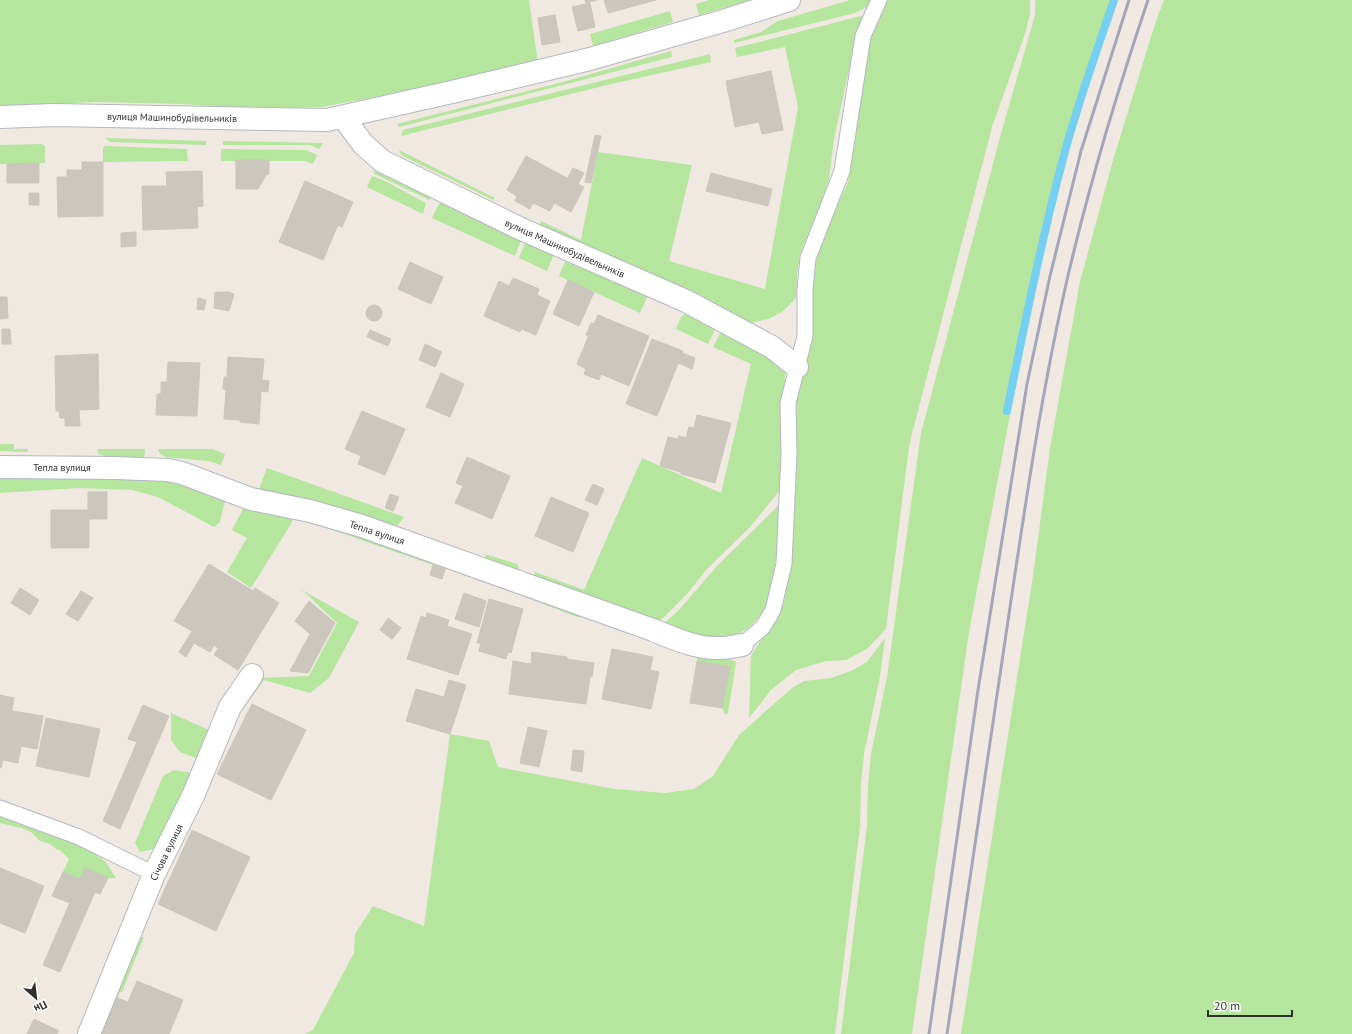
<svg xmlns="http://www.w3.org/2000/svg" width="1352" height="1034" font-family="'PT Sans',sans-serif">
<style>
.green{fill:#b6e59e}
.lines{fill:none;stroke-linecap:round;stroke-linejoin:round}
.stream{stroke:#75cff0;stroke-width:8}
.building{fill:#cbc7bf;stroke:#cbc5ba}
.service-casing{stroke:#b4b7c1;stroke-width:17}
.minor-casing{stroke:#b4b7c1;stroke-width:24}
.service{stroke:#fff;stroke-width:15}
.minor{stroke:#fff;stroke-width:22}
.rail{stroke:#a3a6b8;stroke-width:3}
.labels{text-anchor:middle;stroke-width:3;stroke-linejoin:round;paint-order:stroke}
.street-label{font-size:10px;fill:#2e2e2e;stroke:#fff}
</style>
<rect width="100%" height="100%" fill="#efe9e1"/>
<path class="green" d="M 0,0 L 529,0 L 538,63 L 360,100 L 321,107 L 263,108 L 179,104 L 97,102 L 0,106 Z
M 709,0 L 751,0 L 699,15 L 696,4 Z
M 850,0 L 871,0 L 869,6 L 855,13 L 734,43 L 734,40 L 761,32 L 778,21 Z
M 888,0 L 1030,0 L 1030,14 L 1025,34 L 992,127 L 913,430 L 909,447 L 886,629 L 867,649 L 846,660 L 826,661 L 796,670 L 771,690 L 749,718 L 751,656 L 784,603 L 793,536 L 797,456 L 796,386 L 812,342 L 813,300 L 811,280 L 822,240 L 848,182 L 855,143 L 868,38 L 883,7 Z
M 1035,0 L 1117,0 L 1068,148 L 1036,277 L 969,632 L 912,1034 L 841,1034 L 867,825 L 868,785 L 871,754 L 887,677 L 921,433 L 1002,130 L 1035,15 Z
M 1164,0 L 1352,0 L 1352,1034 L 961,1034 L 1033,576 L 1050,448 L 1080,282 L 1113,160 L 1155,24 Z
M 670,11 L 673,22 L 593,46 L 590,34 Z
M 865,15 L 853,51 L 834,139 L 829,179 L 818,212 L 800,254 L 797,275 L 796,298 L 782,312 L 768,319 L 750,323 L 697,295 L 541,230 L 540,225 L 541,221 L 581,240 L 598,152 L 692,165 L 669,261 L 765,289 L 798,107 L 785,47 L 737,57 L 735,48 Z
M 671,51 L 672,57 L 399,127 L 397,124 L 563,82 Z
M 710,54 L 711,62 L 611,84 L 401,136 L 403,130 Z
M 105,138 L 206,141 L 206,145 L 110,142 Z
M 223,141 L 323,143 L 319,149 L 310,145 L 223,145 Z
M 41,144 L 45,146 L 45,163 L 0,164 L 0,145 Z
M 105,146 L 187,149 L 188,161 L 103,162 L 103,148 Z
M 221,149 L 306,150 L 317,155 L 313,164 L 305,161 L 221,161 Z
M 399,150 L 495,198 L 493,200 L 401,155 Z
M 377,167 L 432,193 L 429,200 L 373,173 Z
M 372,176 L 383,180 L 426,203 L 423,214 L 367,187 Z
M 442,198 L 522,238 L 515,256 L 432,218 Z
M 526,240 L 555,252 L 547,271 L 519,258 Z
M 567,257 L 649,293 L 640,313 L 559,276 Z
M 688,311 L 717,325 L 708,344 L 676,329 C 679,321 681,315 688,311 Z
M 723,328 L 785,365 L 785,380 L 781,408 L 782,468 L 780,490 L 750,527 L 707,569 L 687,594 L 664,617 L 656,623 L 533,580 L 535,572 L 584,590 L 642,458 L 721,493 L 751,364 L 713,347 Z
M 0,444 L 14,444 L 14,449 L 28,449 L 27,452 L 0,451 Z
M 97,449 L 145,449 L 144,459 L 103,458 L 103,455 L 98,454 Z
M 158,449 L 212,449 L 225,454 L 221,465 L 208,461 L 166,457 L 160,454 Z
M 267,468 L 404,517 L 395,529 L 258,492 Z
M 0,474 L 174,479 L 226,497 L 220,522 L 214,527 L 158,497 L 132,490 L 78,488 L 0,493 Z
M 780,504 L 777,550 L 773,585 L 763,614 L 747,629 L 732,637 L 711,639 L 661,626 L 679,610 L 717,566 Z
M 245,505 L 294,517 L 291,524 L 251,588 L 227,572 L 247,538 L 232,530 Z
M 325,524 L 435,559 L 433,565 L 324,527 Z
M 485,554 L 517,564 L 522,576 L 487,563 Z
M 302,590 L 359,622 L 329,678 L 310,693 L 264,680 L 244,707 L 239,705 L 258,678 L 309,676 L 337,623 Z
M 522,590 L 581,612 L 580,618 L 520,595 Z
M 885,638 L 880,676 L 864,754 L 861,785 L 860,826 L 835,1034 L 305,1034 L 313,1030 L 354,953 L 355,934 L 373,906 L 424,926 L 450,734 L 489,741 L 498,767 L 615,789 L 665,793 L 694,789 L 713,776 L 739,735 L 792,688 L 804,681 L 831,678 L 851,671 L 867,662 Z
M 698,646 L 736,662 L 728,713 L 725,714 L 722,708 L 730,667 L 697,661 Z
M 171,713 L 211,731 L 198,759 L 180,752 L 171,740 Z
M 174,770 L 188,772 L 192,779 L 154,849 L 140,852 L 135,843 L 163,776 Z
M 0,814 L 17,818 L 88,849 L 105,861 L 116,878 L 80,879 L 63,872 L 69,859 L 60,850 L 56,849 L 50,844 L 40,841 L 31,832 L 21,828 L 0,823 Z
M 134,937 L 144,937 L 122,992 L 120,992 L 109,1018 L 101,1018 Z"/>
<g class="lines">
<path class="stream" d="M 1007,411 C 1024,327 1041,242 1063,159 C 1077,105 1096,53 1114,0"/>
</g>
<path class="building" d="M 585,0 L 597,0 L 586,3 Z
M 604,0 L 656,0 L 608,13 Z
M 590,3 L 595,27 L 578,31 L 572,7 Z
M 555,15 L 560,42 L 542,45 L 538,18 Z
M 771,71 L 783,130 L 762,134 L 759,122 L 735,127 L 726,81 Z
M 595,135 L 601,136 L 591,183 L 585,182 Z
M 526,156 L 567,178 L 550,211 L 533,203 L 530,209 L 515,201 L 517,196 L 507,190 Z
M 236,160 L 269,160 L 269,174 L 266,175 L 258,189 L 236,189 Z
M 82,162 L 103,162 L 103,216 L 58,217 L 57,177 L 67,177 L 67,170 L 82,170 Z
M 39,163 L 39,183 L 7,183 L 7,164 Z
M 573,168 L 584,173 L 578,184 L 584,187 L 571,212 L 554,203 Z
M 202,171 L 203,206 L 197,207 L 198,228 L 143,230 L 142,186 L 167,186 L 166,172 Z
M 711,173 L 772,189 L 768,206 L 706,191 Z
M 305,181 L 353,202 L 342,227 L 338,225 L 323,260 L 279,242 Z
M 29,193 L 39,193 L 39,205 L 29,205 Z
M 136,232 L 136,246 L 121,247 L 121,233 Z
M 410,262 L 443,277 L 431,304 L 398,289 Z
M 513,278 L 539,289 L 537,295 L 550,301 L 536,335 L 521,329 L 520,332 L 484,316 L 499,281 L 509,286 Z
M 568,280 L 594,292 L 579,326 L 553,314 Z
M 215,292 L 229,292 L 234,294 L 229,311 L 214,308 Z
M 0,297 L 7,297 L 8,318 L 0,319 Z
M 198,298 L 206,300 L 204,310 L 197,309 Z
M366 313a8 8 0 1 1 16 0a8 8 0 1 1-16 0Z
M 598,315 L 649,336 L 629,386 L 601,374 L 599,380 L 584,374 L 586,369 L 577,364 L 589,335 L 586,335 L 591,323 L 594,324 Z
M 2,329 L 10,329 L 11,344 L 2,344 Z
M 370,330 L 391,339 L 388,346 L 367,337 Z
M 652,339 L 683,351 L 657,416 L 626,404 Z
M 425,344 L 442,352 L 435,367 L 419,360 Z
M 682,353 L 695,358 L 692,369 L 678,363 Z
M 98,354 L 99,409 L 79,410 L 80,426 L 65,426 L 65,418 L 60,418 L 59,411 L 56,411 L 55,356 Z
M 228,357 L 264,359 L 262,380 L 269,381 L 268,392 L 261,391 L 259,424 L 240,422 L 240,420 L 224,419 L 226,390 L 223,389 L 224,377 L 227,377 Z
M 168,362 L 200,363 L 197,416 L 156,415 L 157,394 L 161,394 L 161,382 L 167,382 Z
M 441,373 L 464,384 L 450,417 L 426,407 Z
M 362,411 L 405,429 L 385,475 L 358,464 L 361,456 L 345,449 Z
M 697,415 L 731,423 L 715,483 L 681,474 L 681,472 L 660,466 L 668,437 L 678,439 L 679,436 L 686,438 L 689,427 L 694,428 Z
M 467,457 L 510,476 L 492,519 L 455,503 L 463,486 L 456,483 Z
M 593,484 L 604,489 L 597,505 L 585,500 Z
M 88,492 L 107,492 L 107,519 L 89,519 L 89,548 L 51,548 L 51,510 L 88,510 Z
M 390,494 L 399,497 L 393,511 L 385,508 Z
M 551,497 L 589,513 L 573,552 L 535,536 Z
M 209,564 L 253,591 L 218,648 L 214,645 L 210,652 L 194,643 L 186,657 L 179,652 L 192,631 L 174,621 Z
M 433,565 L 445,569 L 442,579 L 430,575 Z
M 20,588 L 39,600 L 30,615 L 11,603 Z
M 255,588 L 279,603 L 238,670 L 214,655 Z
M 81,591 L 93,598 L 78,621 L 66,614 Z
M 464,593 L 486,601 L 479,627 L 455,619 Z
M 489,599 L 523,609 L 511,653 L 508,652 L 506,659 L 479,651 L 481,643 L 477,643 Z
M 309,601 L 335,623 L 308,673 L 290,671 L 310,634 L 295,621 Z
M 427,613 L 449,620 L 447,626 L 472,634 L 458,675 L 407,659 L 421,616 L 426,618 Z
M 388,618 L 401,628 L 392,639 L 380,630 Z
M 612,649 L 653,657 L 650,670 L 659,672 L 651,709 L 602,699 Z
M 532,652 L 567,657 L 567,659 L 594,663 L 592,677 L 590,677 L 586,704 L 509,694 L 513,661 L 531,664 Z
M 697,661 L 730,667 L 722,708 L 690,703 Z
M 449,680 L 466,685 L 450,734 L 406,721 L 416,689 L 444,697 Z
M 0,695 L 14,698 L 12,711 L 43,716 L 37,749 L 21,746 L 18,763 L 3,760 L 1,768 L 0,768 Z
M 252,704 L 306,730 L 271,800 L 217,774 Z
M 143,705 L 169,716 L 120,829 L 103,821 L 137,742 L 128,739 Z
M 46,718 L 100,729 L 89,777 L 36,766 Z
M 528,727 L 547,731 L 539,767 L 520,763 Z
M 573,750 L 584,751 L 582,772 L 571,770 Z
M 192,830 L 250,857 L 216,931 L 158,904 Z
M 0,868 L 44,886 L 25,933 L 0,923 Z
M 85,868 L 108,878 L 100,894 L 95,892 L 60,972 L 43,965 Z
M 63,872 L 80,879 L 70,903 L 52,896 Z
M 137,981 L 183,1000 L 169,1034 L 102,1034 L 117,998 L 128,1002 Z
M 34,1019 L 59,1031 L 57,1034 L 27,1034 Z"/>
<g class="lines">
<g class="service-casing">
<path id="service" d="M 742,645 L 763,627 L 773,610 L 784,564 L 789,453 L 788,403 L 805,336 L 805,289 L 808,258 L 842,171 L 863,36 L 879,0
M 0,808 L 79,837 L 154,874"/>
</g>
<g class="minor-casing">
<path id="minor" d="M 0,117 L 54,115 L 327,120 L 452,92 L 590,59 L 723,21 L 789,0
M 343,117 L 363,144 L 382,161 L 519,228 L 686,301 L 772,347 L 797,367
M 0,467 L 116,468 L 168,470 L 182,473 L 251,499 L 310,511 L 362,526 L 653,630 C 675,639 696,649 721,648 C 728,648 735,646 742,645
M 89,1034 L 154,874 L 193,796 L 230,707 L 252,675"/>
</g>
<use href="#service" class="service"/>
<use href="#minor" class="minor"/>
<path class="rail" d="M 929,1034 L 978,690 L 1027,384 L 1050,276 L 1081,151 L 1129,0
M 947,1034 C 966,903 985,772 1005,641 C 1023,520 1040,399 1067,280 C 1089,185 1117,92 1148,0"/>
</g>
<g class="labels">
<g class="street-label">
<text transform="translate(172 117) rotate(1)" y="4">вулиця Машинобудівельників</text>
<text transform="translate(565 248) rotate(24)" y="4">вулиця Машинобудівельників</text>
<text x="62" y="471">Тепла вулиця</text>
<text transform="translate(377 532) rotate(18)" y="4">Тепла вулиця</text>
<text transform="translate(166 852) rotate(-64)" y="4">Січова вулиця</text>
</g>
</g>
<g transform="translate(36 998) rotate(152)" stroke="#ffffff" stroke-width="3" paint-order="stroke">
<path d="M0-3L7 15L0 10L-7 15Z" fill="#2e2e2e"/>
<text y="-6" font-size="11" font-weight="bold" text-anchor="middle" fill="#2e2e2e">Пн</text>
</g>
<path d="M1208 1010v6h84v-6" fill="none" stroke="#2e2e2e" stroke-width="2"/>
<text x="1214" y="1010" font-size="12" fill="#2e2e2e" stroke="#ffffff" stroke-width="3" paint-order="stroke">20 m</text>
</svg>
